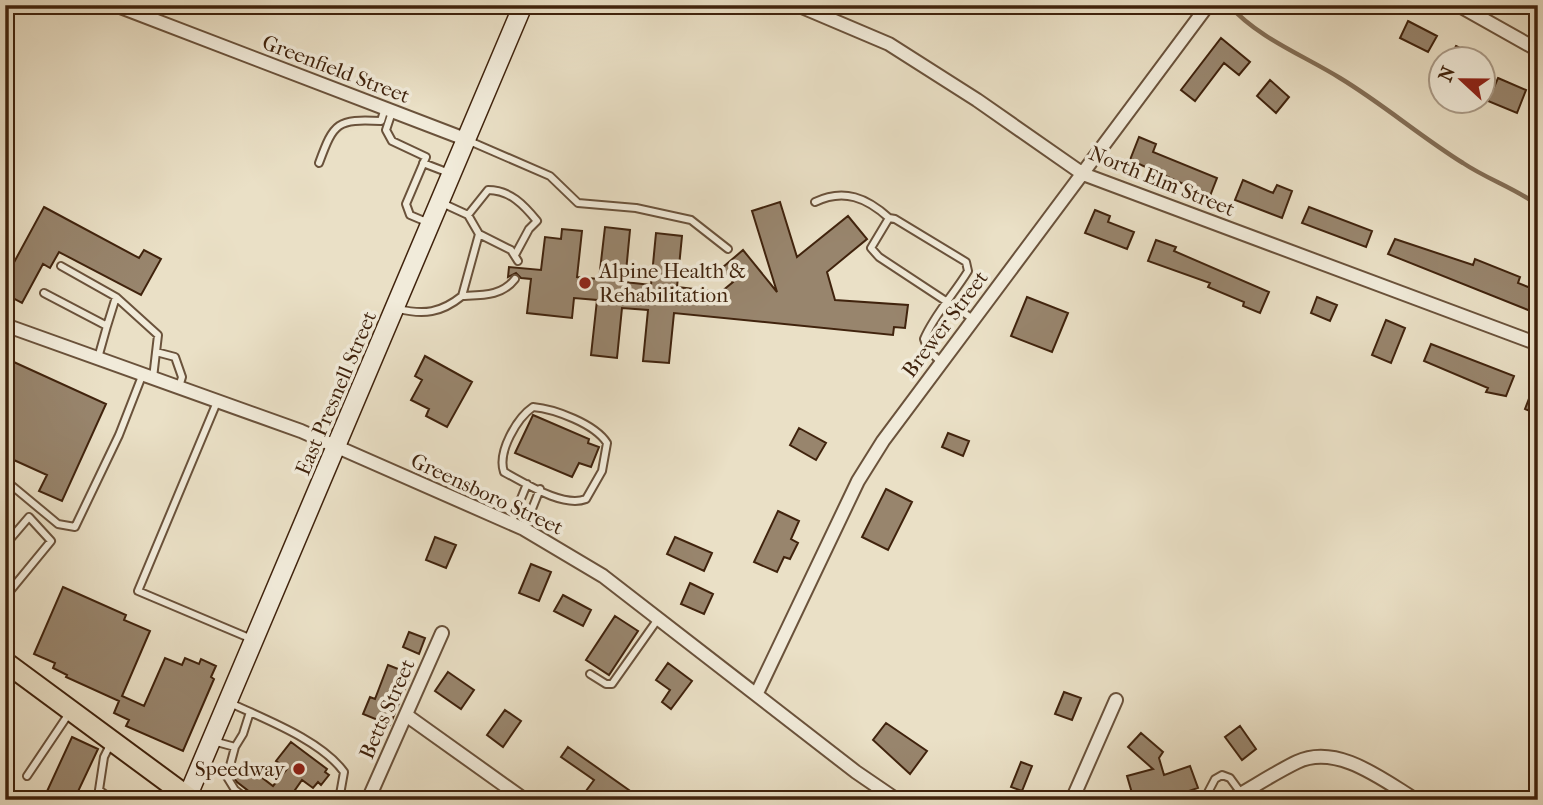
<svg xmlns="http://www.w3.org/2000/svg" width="1543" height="805" font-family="'IM FELL French Canon',serif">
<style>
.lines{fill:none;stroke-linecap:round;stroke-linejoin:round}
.stream{stroke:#836e56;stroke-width:4.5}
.building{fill:#98856d;stroke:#40230d;stroke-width:2}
.service-casing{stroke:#6a523b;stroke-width:10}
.minor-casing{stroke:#6a523b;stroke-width:16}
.secondary-casing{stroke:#40230d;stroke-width:21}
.primary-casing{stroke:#40230d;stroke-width:23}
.service{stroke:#f1ebda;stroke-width:6}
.minor{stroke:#f1ebda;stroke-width:12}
.secondary{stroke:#f1ebda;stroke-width:18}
.primary{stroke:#eae0c6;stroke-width:19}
.poi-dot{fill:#8f2418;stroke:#f1ebda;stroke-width:2.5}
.labels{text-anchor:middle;stroke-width:7;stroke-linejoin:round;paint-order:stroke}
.street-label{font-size:21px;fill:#40230d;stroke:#f1ebda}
.poi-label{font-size:21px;fill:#40230d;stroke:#f1ebda;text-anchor:start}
</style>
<rect width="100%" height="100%" fill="#eae0c6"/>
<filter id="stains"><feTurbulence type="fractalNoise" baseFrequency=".00286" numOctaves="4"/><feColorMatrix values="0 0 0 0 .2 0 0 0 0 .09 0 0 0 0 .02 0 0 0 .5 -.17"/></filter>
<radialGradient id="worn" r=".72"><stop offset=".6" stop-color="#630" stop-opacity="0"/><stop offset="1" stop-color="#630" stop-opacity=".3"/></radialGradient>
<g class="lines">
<path class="stream" d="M 1229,5 C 1258,38 1303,55 1340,78 C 1383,104 1421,137 1463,163 C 1487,179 1514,188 1538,205"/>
</g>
<path class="building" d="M 1408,21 L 1437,36 L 1428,52 L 1400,38 Z
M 1221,38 L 1250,62 L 1239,75 L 1224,63 L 1195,101 L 1181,90 Z
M 1456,46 L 1483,60 L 1449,60 Z
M 1498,78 L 1526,90 L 1517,113 L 1488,101 Z
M 1270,80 L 1289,97 L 1276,113 L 1257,96 Z
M 1139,137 L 1156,144 L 1153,152 L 1217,178 L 1210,196 L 1130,160 Z
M 1243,180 L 1273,193 L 1277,185 L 1292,191 L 1282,218 L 1235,200 Z
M 780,202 L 797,257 L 848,216 L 867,239 L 827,272 L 835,300 L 908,305 L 905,328 L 894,327 L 893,335 L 674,313 L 669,363 L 643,361 L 648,310 L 622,308 L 617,358 L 591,355 L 597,300 L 574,298 L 572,318 L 527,313 L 531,279 L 521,278 L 516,273 L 508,277 L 509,267 L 541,270 L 545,237 L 561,239 L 562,229 L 582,231 L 577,277 L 599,279 L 605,227 L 630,230 L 625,282 L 651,285 L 656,233 L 682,236 L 677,287 L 721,292 L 733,282 L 722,268 L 743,250 L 777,292 L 752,211 Z
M 44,207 L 139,258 L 144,250 L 161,259 L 141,295 L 59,252 L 50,268 L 43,264 L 22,303 L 5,294 L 5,279 Z
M 1309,207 L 1372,231 L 1366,247 L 1302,223 Z
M 1095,210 L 1110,216 L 1108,222 L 1134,232 L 1127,249 L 1085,233 Z
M 1395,239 L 1473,265 L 1475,259 L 1520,277 L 1518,283 L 1538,291 L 1538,314 L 1388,254 Z
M 1156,240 L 1176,247 L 1174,251 L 1269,292 L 1260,313 L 1243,306 L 1244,302 L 1208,287 L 1210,283 L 1148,261 Z
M 1027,297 L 1068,313 L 1052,352 L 1011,336 Z
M 1317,297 L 1337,305 L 1330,321 L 1311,313 Z
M 1386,320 L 1405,328 L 1391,363 L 1372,355 Z
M 1431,344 L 1514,376 L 1506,396 L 1486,392 L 1488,388 L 1424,361 Z
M 425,356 L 472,382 L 447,427 L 426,416 L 429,409 L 411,400 L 422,380 L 415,376 Z
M 5,358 L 106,404 L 62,501 L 39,491 L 47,475 L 5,456 Z
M 1537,378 L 1538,378 L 1538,414 L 1525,409 Z
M 533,415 L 589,439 L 588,443 L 599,447 L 591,467 L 579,463 L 572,477 L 515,453 Z
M 799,428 L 826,443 L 816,460 L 790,445 Z
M 948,433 L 969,441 L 963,456 L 942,447 Z
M 886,489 L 912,502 L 888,550 L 862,537 Z
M 778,511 L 799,521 L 791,539 L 798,543 L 790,559 L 784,557 L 777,572 L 754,562 Z
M 435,537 L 456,545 L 446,568 L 426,560 Z
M 675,537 L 712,553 L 704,571 L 667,554 Z
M 531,564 L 551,572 L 539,601 L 519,593 Z
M 690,583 L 713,594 L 704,614 L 681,604 Z
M 63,587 L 126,615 L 124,620 L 150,631 L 122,696 L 144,706 L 165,658 L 182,665 L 185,658 L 199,664 L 201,659 L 216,666 L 211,677 L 214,679 L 183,751 L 126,726 L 129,720 L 114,713 L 119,701 L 66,677 L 67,675 L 53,668 L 55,663 L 34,654 Z
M 563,595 L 591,610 L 583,626 L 554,611 Z
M 615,616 L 638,631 L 609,675 L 586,660 Z
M 409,632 L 425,638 L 419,654 L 403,647 Z
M 668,663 L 692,681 L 671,709 L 662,702 L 670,690 L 656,680 Z
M 388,665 L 411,674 L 390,725 L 363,714 L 370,697 L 375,699 Z
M 448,672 L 474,690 L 461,709 L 435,691 Z
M 1064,692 L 1081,698 L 1072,720 L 1055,714 Z
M 505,710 L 521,721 L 503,747 L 487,735 Z
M 886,723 L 927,751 L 910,774 L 873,740 Z
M 1240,726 L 1256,749 L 1242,760 L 1225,737 Z
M 1141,733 L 1163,752 L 1159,758 L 1164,775 L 1190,766 L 1198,788 L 1162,800 L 1134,800 L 1127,776 L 1153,769 L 1128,747 Z
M 72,737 L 98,749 L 74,800 L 43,800 Z
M 291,742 L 327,769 L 325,772 L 329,775 L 321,785 L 318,782 L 313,788 L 302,780 L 288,800 L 260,800 L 237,782 L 234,778 L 244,764 L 273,786 L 287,769 L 276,761 Z
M 568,747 L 643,800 L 589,800 L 583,795 L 594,780 L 561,757 Z
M 1021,762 L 1032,766 L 1022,791 L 1011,787 Z"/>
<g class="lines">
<g class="service-casing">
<path id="service" d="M 392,112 L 386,130 L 392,141 L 426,157 L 406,204 L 410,215 L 429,223
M 467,140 L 550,176 L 578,203 L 636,208 L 691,220 L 728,249
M 319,163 C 334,122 337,119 381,121 L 385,108
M 423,163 L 449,173
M 815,202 C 844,188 867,198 889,218
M 468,215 L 488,190 C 510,190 524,205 537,221 L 529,229 L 515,255
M 479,234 L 511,250 L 518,261
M 61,266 L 116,297 L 158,335 L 153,378
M 44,293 L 107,326 L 98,358
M 462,296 C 483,295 502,296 515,279
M 398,309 C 424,315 441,313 462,296 L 479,234 L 468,215 L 442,203
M 107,326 L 116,297
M 156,352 L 175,357 L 182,377 L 179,387
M 941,362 L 928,350 L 924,339 C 934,315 954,294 968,271 L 966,262 L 895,219 L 889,218 L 871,248 L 879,257 L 973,319
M 217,402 L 138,591 L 254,640
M 533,407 C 555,409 595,424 607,443 L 602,471 L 586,499 C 563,508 525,483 504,472 C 497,452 517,418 533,407 Z
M 5,480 L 58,524 L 75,527 L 119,435 L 142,376
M 511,523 L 527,484
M 524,529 L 540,489
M 5,545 L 29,517 L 51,541 L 5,597
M 5,620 L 5,628
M 590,674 L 606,684 L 612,684 L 658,619
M 228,702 C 264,719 321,740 344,772 L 339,800
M 213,741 L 235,747 L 243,734 L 250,712
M 111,743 L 104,757 L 99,790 L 113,800
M 235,747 L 227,777 L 235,790 L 248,800
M 27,776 L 70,712
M 876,800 L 882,790
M 1204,800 L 1215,779 L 1222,775 L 1230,778 L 1241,793"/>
</g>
<g class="minor-casing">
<path id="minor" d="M 115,5 L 465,139
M 797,5 L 889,44 L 977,100 L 1083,174 L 1538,344
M 1458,5 L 1538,50
M 5,325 L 301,431 L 524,529 L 603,576 L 856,772 L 897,800
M 757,693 L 858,481 L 883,441 L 1208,5
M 406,715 L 525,800
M 368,800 L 442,633
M 1072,800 L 1116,700
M 1230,800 C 1252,788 1274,773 1297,762 C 1337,743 1383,780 1416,800"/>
</g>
<g class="secondary-casing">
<path id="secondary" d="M 186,800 L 523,5"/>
</g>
<g class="primary-casing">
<path id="primary" d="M 5,662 L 192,800"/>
</g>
<use href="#service" class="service"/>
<use href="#minor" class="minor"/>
<use href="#secondary" class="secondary"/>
<use href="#primary" class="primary"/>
</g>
<g class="poi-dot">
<circle cx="585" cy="283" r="7"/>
<circle cx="299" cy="769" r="7"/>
</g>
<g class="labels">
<g class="street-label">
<text transform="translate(336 69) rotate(21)" y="7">Greenfield Street</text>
<text transform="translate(1162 181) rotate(22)" y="7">North Elm Street</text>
<text transform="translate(945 324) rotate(-53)" y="7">Brewer Street</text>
<text transform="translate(336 393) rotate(-67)" y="7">East Presnell Street</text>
<text transform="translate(487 494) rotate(25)" y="7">Greensboro Street</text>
<text transform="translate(387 709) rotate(-66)" y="7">Betts Street</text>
</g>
<g class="poi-label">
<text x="599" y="278">Alpine Health &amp;<tspan x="599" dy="24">Rehabilitation</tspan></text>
<text x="285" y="776" text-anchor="end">Speedway</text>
</g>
</g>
<rect width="1543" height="805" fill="none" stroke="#eae0c6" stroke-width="28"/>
<rect x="7" y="7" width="1529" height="791" fill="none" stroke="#40230d" stroke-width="3.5"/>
<rect x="14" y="14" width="1515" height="777" fill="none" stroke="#40230d" stroke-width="2"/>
<g transform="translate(1462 80) rotate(292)"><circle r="33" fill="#f1ebda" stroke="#aa9b88" stroke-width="2"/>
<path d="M0-5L12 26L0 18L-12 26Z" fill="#8f2418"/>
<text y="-10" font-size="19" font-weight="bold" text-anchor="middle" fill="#40230d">N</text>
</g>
<rect width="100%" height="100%" filter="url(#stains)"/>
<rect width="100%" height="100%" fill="url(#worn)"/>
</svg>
